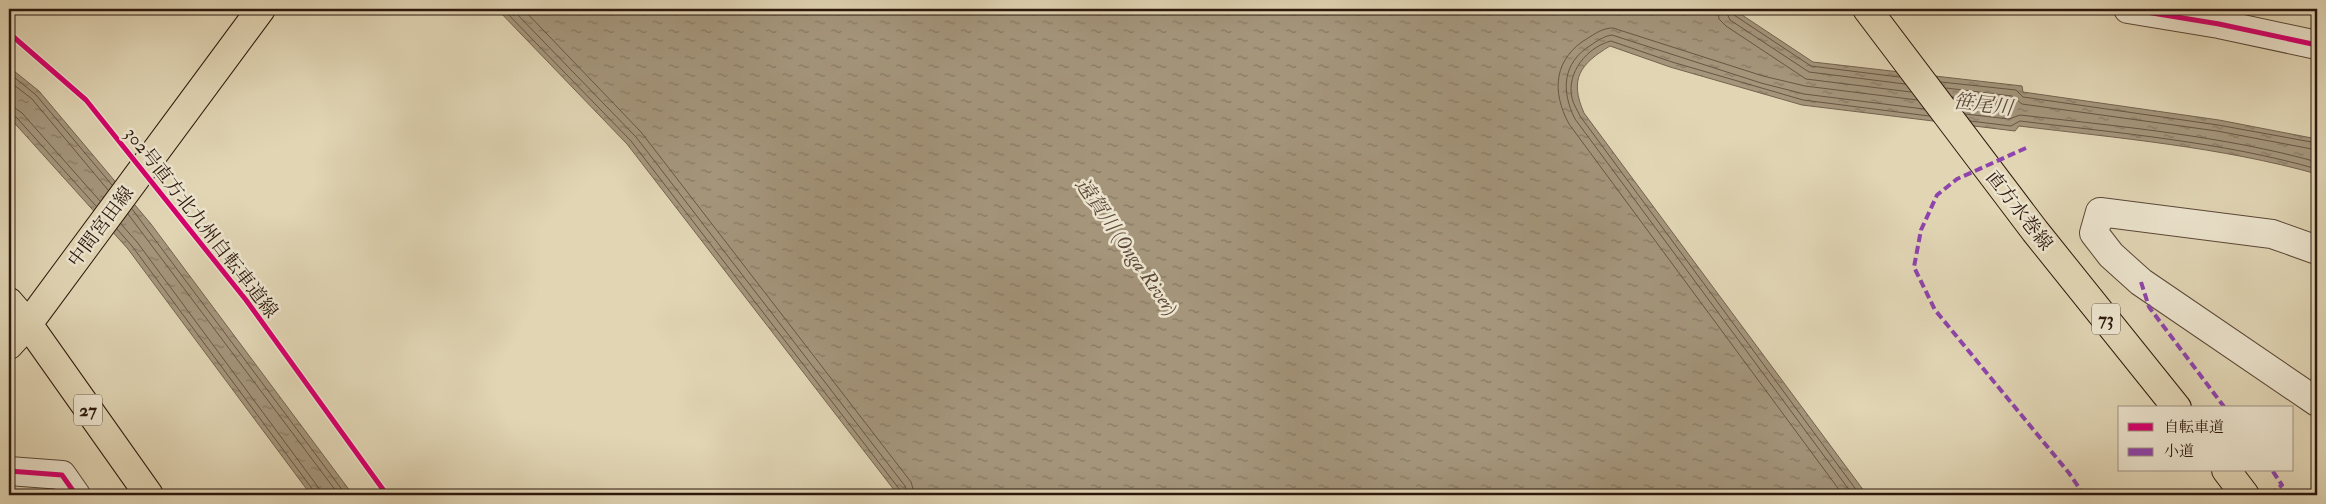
<svg xmlns="http://www.w3.org/2000/svg" width="2326" height="504" font-family="'IM FELL Double Pica','Noto Serif JP',serif">
<style>
.water{fill:url(#water-ripples);stroke:#74634f}
.lines{fill:none;stroke-linecap:round;stroke-linejoin:round}
.shore{stroke:#685644;stroke-width:1}
.minor-casing{stroke:#5a4737;stroke-width:30}
.major-casing{stroke:#2d180d;stroke-width:30}
.minor{stroke:#ece4ce;stroke-width:28}
.major{stroke:#e1d5b4;stroke-width:28}
.quiet{stroke:#8e44ad;stroke-width:4;stroke-dasharray:8 4;stroke-linecap:butt}
.cycleway-casing{stroke:#ece4ce;stroke-width:8}
.cycleway{stroke:#d6006c;stroke-width:5}
.labels{text-anchor:middle;stroke-width:5;stroke-linejoin:round;paint-order:stroke}
.shield{fill:#ece4ce;stroke:#665547;stroke-width:1}
.shield-label{font-size:18px;font-weight:bold;fill:#2d180d}
.street-label{font-size:19px;fill:#2d180d;stroke:#ece4ce}
.water-label{font-size:20px;font-style:italic;fill:#5d4a39;stroke:#ece4ce}
</style>
<defs>
<pattern id="water-ripples" width="26" height="14" patternUnits="userSpaceOnUse" patternTransform="scale(1.25)"><rect width="26" height="14" fill="#a4957b"/><path d="M2 4q2-2 4 0t4 0M15 11q2-2 4 0t4 0" fill="none" stroke="#867963"/></pattern>
</defs>
<rect width="100%" height="100%" fill="#e1d5b4"/>
<filter id="stains"><feTurbulence type="fractalNoise" baseFrequency=".004" numOctaves="4"/><feColorMatrix values="0 0 0 0 .2 0 0 0 0 .09 0 0 0 0 .02 0 0 0 .5 -.17"/></filter>
<radialGradient id="worn" r=".72"><stop offset=".6" stop-color="#630" stop-opacity="0"/><stop offset="1" stop-color="#630" stop-opacity=".3"/></radialGradient>
<path class="water" d="M 497,9 L 1733,9 L 1813,62 L 2022,86 L 2023,92 L 2219,120 L 2317,139 L 2317,174 C 2221,147 2118,138 2019,126 L 2015,131 L 1802,105 L 1670,67 L 1610,46 C 1580,64 1569,79 1584,113 L 1867,495 L 898,495 L 627,144 Z
M 9,67 L 39,91 L 151,224 L 353,495 L 311,495 L 128,249 L 9,117 Z"/>
<g class="lines">
<path class="shore" d="M 503,9 L 631,141 L 900,490 L 902,495
M 512,9 L 636,137 L 905,486 L 908,495
M 523,9 L 641,132 L 911,482 L 915,495
M 1718,9 L 1719,19 L 1726,26 L 1806,79 L 1911,92
M 1725,9 L 1730,20 L 1809,72 L 1905,84
M 1731,9 L 1734,15 L 1811,66 L 1899,77
M 9,73 L 36,95 L 112,185
M 9,81 L 32,99 L 108,190
M 1941,82 L 2016,90 L 2023,97 L 2218,125 L 2317,143
M 1946,88 L 2012,96 L 2022,104 L 2217,131 L 2317,150
M 1952,97 L 2007,103 L 2011,108 L 2006,111 L 1959,106
M 9,107 L 15,108 L 22,113 L 100,201
M 9,113 L 17,118 L 96,206
M 1965,114 L 2009,119 L 2020,115 C 2116,126 2225,136 2317,162
M 1970,121 L 2011,126 L 2020,121 C 2118,133 2223,142 2317,169
M 132,209 L 346,495
M 128,214 L 339,495
M 121,224 L 137,242 L 318,487 L 321,495
M 117,229 L 132,246 L 313,490 L 314,495
M 1843,495 L 1569,124 C 1551,91 1554,58 1588,38 C 1596,33 1603,28 1613,28 L 1763,76 L 1805,86 L 1917,100
M 1853,495 L 1575,119 C 1561,91 1562,63 1591,45 C 1597,41 1604,36 1612,35 L 1761,83 L 1804,94 L 1924,109
M 1860,495 L 1580,116 C 1578,111 1573,104 1572,98 C 1566,73 1587,47 1611,41 L 1672,62 L 1803,100 L 1929,116"/>
<g class="minor-casing">
<path id="minor" d="M 2128,9 L 2219,24 L 2317,45
M 2317,250 L 2272,234 L 2100,212 L 2094,233 L 2111,255 L 2141,282 L 2317,402
M 9,471 L 62,475 L 76,495"/>
</g>
<g class="major-casing">
<path id="major" d="M 1867,9 L 2035,231 L 2177,408
M 9,302 L 28,324 L 149,495
M 9,345 L 28,324 L 261,9
M 2226,470 L 2245,495"/>
</g>
<use href="#minor" class="minor"/>
<use href="#major" class="major"/>
<path class="quiet" d="M 2026,148 L 1957,179 L 1937,195 L 1921,230 L 1914,267 L 1935,310 L 2069,473 L 2084,495
M 2141,282 L 2149,307 L 2225,408
M 2270,495 L 2282,485 L 2272,470"/>
<g class="cycleway-casing">
<path id="cycleway" d="M 2128,9 L 2219,24 L 2317,45
M 9,33 L 86,100 L 246,300 L 387,495
M 9,471 L 62,475 L 76,495"/>
</g>
<use href="#cycleway" class="cycleway"/>
</g>
<g class="labels">
<g class="shield">
<rect x="2092" y="303.5" width="28" height="31" rx="4"/>
<rect x="74" y="394.5" width="28" height="31" rx="4"/>
</g>
<g class="shield-label">
<text x="2106" y="325">73</text>
<text x="88" y="416">27</text>
</g>
<g class="street-label">
<text transform="translate(2020 210) rotate(52)" y="7">直方水巻線</text>
<text transform="translate(202 222) rotate(52)" y="7">302号直方北九州自転車道線</text>
<text transform="translate(100 226) rotate(-53)" y="7">中間宮田線</text>
</g>
<g class="water-label">
<text transform="translate(1983 104) rotate(7)" y="7">笹尾川</text>
<text transform="translate(1127 246) rotate(55)" y="7">遠賀川 (Onga River)</text>
</g>
</g>
<rect width="2326" height="504" fill="none" stroke="#e1d5b4" stroke-width="30"/>
<rect x="10" y="10" width="2306" height="484" fill="none" stroke="#2d180d" stroke-width="2.5"/>
<rect x="15" y="15" width="2296" height="474" fill="none" stroke="#2d180d"/>
<rect x="2118" y="406" width="175" height="65" fill="#ece4ce" stroke="#a09281"/>
<rect x="2128" y="423" width="25" height="8" fill="#d6006c" stroke="#a09281"/>
<text x="2164" y="432" font-size="15" fill="#2d180d">自転車道</text>
<rect x="2128" y="448" width="25" height="8" fill="#8e44ad" stroke="#a09281"/>
<text x="2164" y="456" font-size="15" fill="#2d180d">小道</text>
<rect width="100%" height="100%" filter="url(#stains)"/>
<rect width="100%" height="100%" fill="url(#worn)"/>
</svg>
